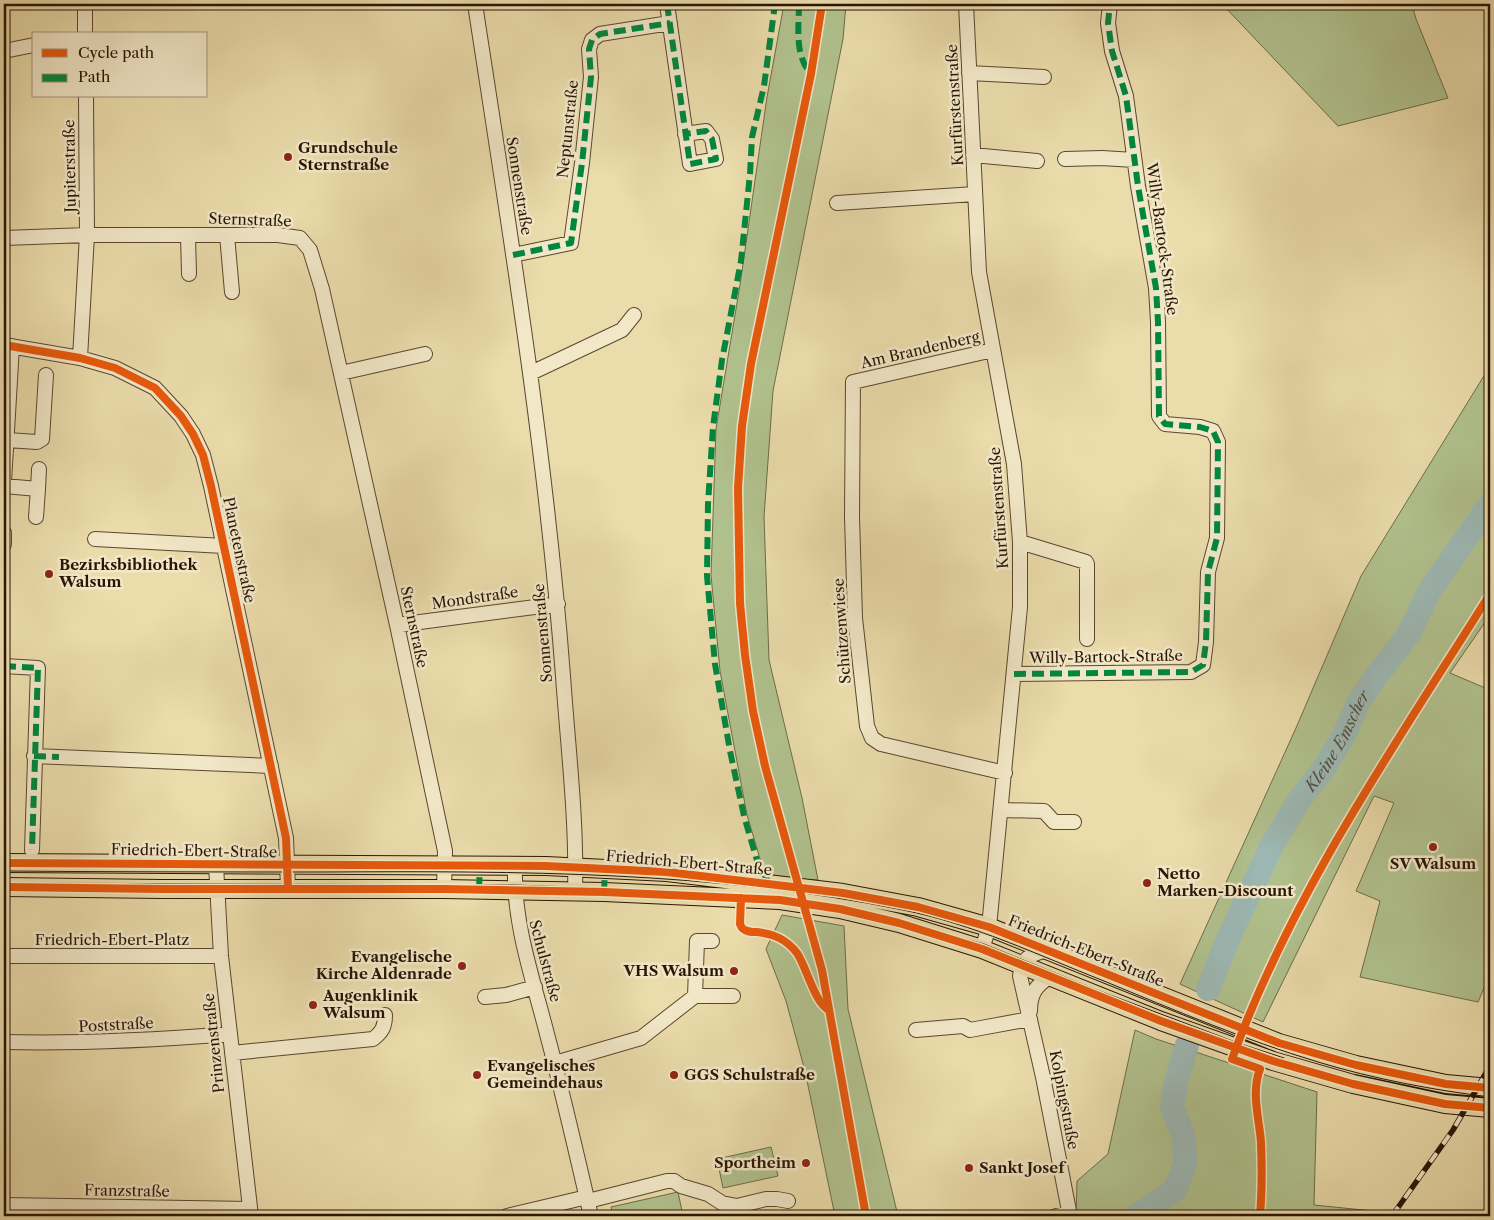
<svg xmlns="http://www.w3.org/2000/svg" width="1494" height="1220" font-family="'Libre Caslon Text',serif">
<style>
.green{fill:#b1c28e;stroke:#6d6c49}
.lines{fill:none;stroke-linecap:round;stroke-linejoin:round}
.river{stroke:#9db9b5;stroke-width:24}
.minor-casing{stroke:#5a472e;stroke-width:16}
.major-casing{stroke:#291504;stroke-width:20}
.minor{stroke:#f2e8c8;stroke-width:14}
.major{stroke:#ebdcab;stroke-width:18}
.tram{stroke:#291504;stroke-width:1}
.rail-casing{stroke:#291504;stroke-width:5.5}
.rail{stroke:#f2e8c8;stroke-width:4;stroke-dasharray:11;stroke-linecap:butt}
.quiet{stroke:#00873e;stroke-width:6;stroke-dasharray:12 6;stroke-linecap:butt}
.cycleway-casing{stroke:#f2e8c8;stroke-width:11}
.cycleway{stroke:#e8590c;stroke-width:8}
.poi-dot{fill:#8f2418;stroke:#f2e8c8;stroke-width:2}
.labels{text-anchor:middle;stroke-width:5;stroke-linejoin:round;paint-order:stroke}
.street-label{font-size:15px;fill:#291504;stroke:#f2e8c8}
.poi-label{font-size:15px;font-weight:bold;fill:#291504;stroke:#f2e8c8;text-anchor:start}
.water-label{font-size:16px;font-style:italic;fill:#524e42;stroke:#f2e8c8}
</style>
<rect width="100%" height="100%" fill="#ebdcab"/>
<filter id="stains"><feTurbulence type="fractalNoise" baseFrequency=".004" numOctaves="4"/><feColorMatrix values="0 0 0 0 .2 0 0 0 0 .09 0 0 0 0 .02 0 0 0 .5 -.17"/></filter>
<radialGradient id="worn" r=".72"><stop offset=".6" stop-color="#630" stop-opacity="0"/><stop offset="1" stop-color="#630" stop-opacity=".3"/></radialGradient>
<path class="green" d="M 784,4 L 846,4 L 843,39 L 773,391 L 764,517 L 769,660 L 802,798 L 818,880 L 771,878 L 761,862 L 747,815 L 720,671 L 711,575 L 716,429 L 740,285 L 767,97 Z
M 1222,4 L 1412,4 L 1416,19 L 1448,98 L 1338,126 Z
M 1490,366 L 1490,615 L 1450,673 L 1490,690 L 1490,974 L 1478,1002 L 1360,977 L 1380,901 L 1356,891 L 1394,803 L 1374,796 L 1263,1022 L 1180,984 L 1296,728 L 1361,576 Z
M 782,915 L 844,926 L 848,1009 L 898,1216 L 835,1216 L 805,1071 L 786,1001 L 766,949 Z
M 1135,1030 L 1156,1039 L 1317,1092 L 1314,1205 L 1373,1211 L 1369,1216 L 1076,1216 L 1077,1181 L 1108,1154 Z
M 771,1147 L 778,1176 L 723,1188 L 717,1159 Z
M 678,1192 L 683,1216 L 613,1216 L 611,1207 Z"/>
<g class="lines">
<g class="river">
<path id="s1" d="M 1208,989 L 1226,944 L 1271,847 L 1299,800 L 1323,770 L 1344,735 L 1358,703 L 1380,671 L 1397,650 L 1411,630 L 1428,593 L 1490,504"/>
<path d="M 1137,1216 L 1175,1190 L 1185,1165 L 1184,1137 L 1172,1107 L 1176,1082 L 1187,1045"/>
</g>
<g class="minor-casing">
<path id="minor" d="M 475,4 C 509,227 546,451 563,676 C 568,748 577,820 575,892
M 667,4 L 690,164 L 716,159 L 712,139 L 706,131 L 685,134
M 966,4 L 979,272 L 1014,464 L 1020,542 L 1020,607 L 989,927 L 982,949
M 85,34 L 85,4
M 4,51 L 34,45
M 969,73 L 1044,77
M 973,155 L 1037,161
M 1065,159 L 1102,158 L 1134,160
M 837,203 L 975,194
M 188,235 L 189,274
M 227,235 L 232,292
M 4,238 L 87,235 L 278,235 L 300,238 L 310,250 L 322,289 L 397,625 L 445,851 L 444,889
M 513,255 L 571,243 L 582,163 L 591,77 L 589,49 L 592,40 L 600,34 L 670,23
M 4,345 L 80,358 L 115,368 L 155,388 L 181,416 L 193,434 L 203,455 L 211,486 L 286,838 L 288,888
M 993,350 L 853,382 L 852,517 L 855,618 L 867,726 L 872,738 L 881,744 L 1005,773
M 80,358 L 87,235 L 86,96
M 341,373 L 425,354
M 531,373 L 622,330 L 634,315
M 7,440 L 37,442 L 42,439 L 46,375
M 4,482 L 12,346
M 4,486 L 38,489 L 36,517
M 38,489 L 39,469
M 4,533 L 4,544
M 95,539 L 224,546
M 1020,542 L 1086,562 L 1087,564 L 1087,639
M 397,625 L 558,604
M 4,666 L 38,668 L 32,850
M 1014,674 L 1191,672 L 1203,665 L 1206,642 L 1208,572 L 1217,538 L 1218,442 L 1213,431 L 1200,427 L 1165,424 L 1159,416 L 1158,322 L 1156,288 L 1138,186 L 1126,96 L 1112,51 L 1108,23 L 1110,4
M 34,756 L 271,766
M 1001,810 L 1044,811 L 1054,822 L 1074,822
M 216,865 L 221,956 L 251,1216
M 515,866 C 513,923 533,979 547,1034 C 563,1094 577,1156 591,1216
M 1047,950 C 1030,955 1023,956 1020,976 L 1043,1077 L 1070,1216
M 4,956 L 221,956
M 695,996 L 697,941 L 712,941
M 485,997 L 506,995 L 535,987
M 1030,1011 C 1030,994 1036,985 1050,977
M 916,1030 L 963,1026 L 970,1030 L 1030,1019
M 4,1042 C 79,1044 154,1040 230,1034
M 232,1053 L 373,1039 C 382,1032 385,1027 385,1015
M 555,1063 L 641,1038 L 695,996 L 733,996
M 588,1201 L 667,1181 L 674,1181 L 681,1186 L 708,1194 L 722,1203 L 737,1206 L 766,1199 L 777,1199 L 788,1201
M 4,1205 L 250,1209
M 507,1216 L 587,1197
M 1056,1216 L 1070,1213"/>
</g>
<g class="major-casing">
<path id="major" d="M 4,863 L 546,866 L 667,872 L 843,893 L 918,907 L 989,927 L 1279,1043 L 1356,1065 L 1446,1084 L 1490,1088
M 4,887 L 161,889 L 444,889 L 604,892 L 780,900 L 840,909 L 899,923 L 982,949 L 1161,1021 L 1273,1061 L 1353,1084 L 1445,1104 L 1490,1108"/>
</g>
<use href="#minor" class="minor"/>
<use href="#major" class="major"/>
<path class="tram" d="M 4,871 C 111,872 218,872 325,872 C 518,871 713,871 903,910 C 973,924 1038,955 1104,981 C 1174,1010 1245,1040 1318,1062 C 1374,1079 1433,1090 1490,1097
M 4,883 L 514,885 L 605,888 L 781,897
M 813,902 L 880,915 L 984,944 L 1097,990 L 1238,1043 L 1284,1058"/>
<g class="rail-casing">
<path id="rail" d="M 1392,1216 L 1453,1130 L 1490,1066"/>
</g>
<use href="#rail" class="rail"/>
<path class="quiet" d="M 667,4 L 690,164 L 716,159 L 712,139 L 706,131 L 685,134
M 799,4 C 799,27 794,55 811,74
M 513,255 L 571,243 L 582,163 L 591,77 L 589,49 L 592,40 L 600,34 L 670,23
M 4,533 L 4,544
M 4,666 L 38,668 L 32,850
M 1014,674 L 1191,672 L 1203,665 L 1206,642 L 1208,572 L 1217,538 L 1218,442 L 1213,431 L 1200,427 L 1165,424 L 1159,416 L 1158,322 L 1156,288 L 1138,186 L 1126,96 L 1112,51 L 1108,23 L 1110,4
M 34,756 L 59,757
M 769,883 L 758,864 L 744,816 L 730,751 L 715,664 L 707,576 L 708,504 L 713,427 L 722,360 L 741,261 L 750,174 L 752,137 L 764,86 L 775,4
M 479,889 L 480,865
M 604,892 L 605,868"/>
<g class="cycleway-casing">
<path id="cycleway" d="M 822,4 L 811,74 L 751,364 L 742,426 L 738,488 L 740,603 L 745,655 L 753,711 L 765,766 L 822,970 L 866,1216
M 4,345 L 80,358 L 115,368 L 155,388 L 181,416 L 193,434 L 203,455 L 211,486 L 286,838 L 288,888
M 4,863 L 546,866 L 667,872 L 843,893 L 918,907 L 989,927 L 1279,1043 L 1356,1065 L 1446,1084 L 1490,1088
M 4,887 L 161,889 L 444,889 L 604,892 L 780,900 L 840,909 L 899,923 L 982,949 L 1161,1021 L 1273,1061 L 1353,1084 L 1445,1104 L 1490,1108
M 741,898 L 740,924 L 742,928 C 746,932 751,932 757,932 C 774,934 786,939 797,953 C 807,968 815,1004 829,1010
M 1260,1216 C 1262,1192 1262,1167 1261,1142 C 1259,1117 1251,1093 1260,1069 L 1232,1059 C 1293,891 1396,744 1490,594"/>
</g>
<use href="#cycleway" class="cycleway"/>
</g>
<g class="poi-dot">
<circle cx="288" cy="157" r="5"/>
<circle cx="49" cy="574" r="5"/>
<circle cx="1433" cy="847" r="5"/>
<circle cx="1147" cy="883" r="5"/>
<circle cx="462" cy="966" r="5"/>
<circle cx="734" cy="971" r="5"/>
<circle cx="313" cy="1005" r="5"/>
<circle cx="477" cy="1075" r="5"/>
<circle cx="674" cy="1075" r="5"/>
<circle cx="806" cy="1163" r="5"/>
<circle cx="969" cy="1168" r="5"/>
</g>
<g class="labels">
<g class="street-label">
<text transform="translate(955 105) rotate(-93)" y="5">Kurfürstenstraße</text>
<text transform="translate(568 129) rotate(-84)" y="5">Neptunstraße</text>
<text transform="translate(70 166) rotate(-91)" y="5">Jupiterstraße</text>
<text transform="translate(519 186) rotate(81)" y="5">Sonnenstraße</text>
<text transform="translate(250 220) rotate(2)" y="5">Sternstraße</text>
<text transform="translate(1162 239) rotate(82)" y="5">Willy-Bartock-Straße</text>
<text transform="translate(920 350) rotate(-13)" y="5">Am Brandenberg</text>
<text transform="translate(999 508) rotate(-94)" y="5">Kurfürstenstraße</text>
<text transform="translate(239 550) rotate(78)" y="5">Planetenstraße</text>
<text transform="translate(475 598) rotate(-8)" y="5">Mondstraße</text>
<text transform="translate(414 627) rotate(78)" y="5">Sternstraße</text>
<text transform="translate(842 631) rotate(-94)" y="5">Schützenwiese</text>
<text transform="translate(543 633) rotate(-95)" y="5">Sonnenstraße</text>
<text transform="translate(1106 657) rotate(-1)" y="5">Willy-Bartock-Straße</text>
<text transform="translate(194 851) rotate(1)" y="5">Friedrich-Ebert-Straße</text>
<text transform="translate(689 863) rotate(5)" y="5">Friedrich-Ebert-Straße</text>
<text x="112" y="945">Friedrich-Ebert-Platz</text>
<text transform="translate(1086 951) rotate(22)" y="5">Friedrich-Ebert-Straße</text>
<text transform="translate(545 961) rotate(75)" y="5">Schulstraße</text>
<text transform="translate(116 1025) rotate(-3)" y="5">Poststraße</text>
<text transform="translate(214 1043) rotate(-96)" y="5">Prinzenstraße</text>
<text transform="translate(1064 1100) rotate(79)" y="5">Kolpingstraße</text>
<text transform="translate(127 1191) rotate(1)" y="5">Franzstraße</text>
</g>
<g class="poi-label">
<text x="298" y="153">Grundschule<tspan x="298" dy="17">Sternstraße</tspan></text>
<text x="59" y="570">Bezirksbibliothek<tspan x="59" dy="17">Walsum</tspan></text>
<text x="1433" y="869" text-anchor="middle">SV Walsum</text>
<text x="1157" y="879">Netto<tspan x="1157" dy="17">Marken-Discount</tspan></text>
<text x="452" y="962" text-anchor="end">Evangelische<tspan x="452" dy="17">Kirche Aldenrade</tspan></text>
<text x="724" y="976" text-anchor="end">VHS Walsum</text>
<text x="323" y="1001">Augenklinik<tspan x="323" dy="17">Walsum</tspan></text>
<text x="487" y="1071">Evangelisches<tspan x="487" dy="17">Gemeindehaus</tspan></text>
<text x="684" y="1080">GGS Schulstraße</text>
<text x="796" y="1168" text-anchor="end">Sportheim</text>
<text x="979" y="1173">Sankt Josef</text>
</g>
<g class="water-label">
<text dy="6" stroke="none"><textPath href="#s1" startOffset="281">Kleine Emscher</textPath></text>
</g>
</g>
<rect width="1494" height="1220" fill="none" stroke="#ebdcab" stroke-width="20"/>
<rect x="5" y="5" width="1484" height="1210" fill="none" stroke="#291504" stroke-width="2.5"/>
<rect x="10" y="10" width="1474" height="1200" fill="none" stroke="#291504"/>
<rect x="32" y="32" width="175" height="65" fill="#f2e8c8" stroke="#a2947a"/>
<rect x="42" y="49" width="25" height="8" fill="#e8590c" stroke="#a2947a"/>
<text x="78" y="58" font-size="15" fill="#291504">Cycle path</text>
<rect x="42" y="74" width="25" height="8" fill="#00873e" stroke="#a2947a"/>
<text x="78" y="82" font-size="15" fill="#291504">Path</text>
<rect width="100%" height="100%" filter="url(#stains)"/>
<rect width="100%" height="100%" fill="url(#worn)"/>
</svg>
